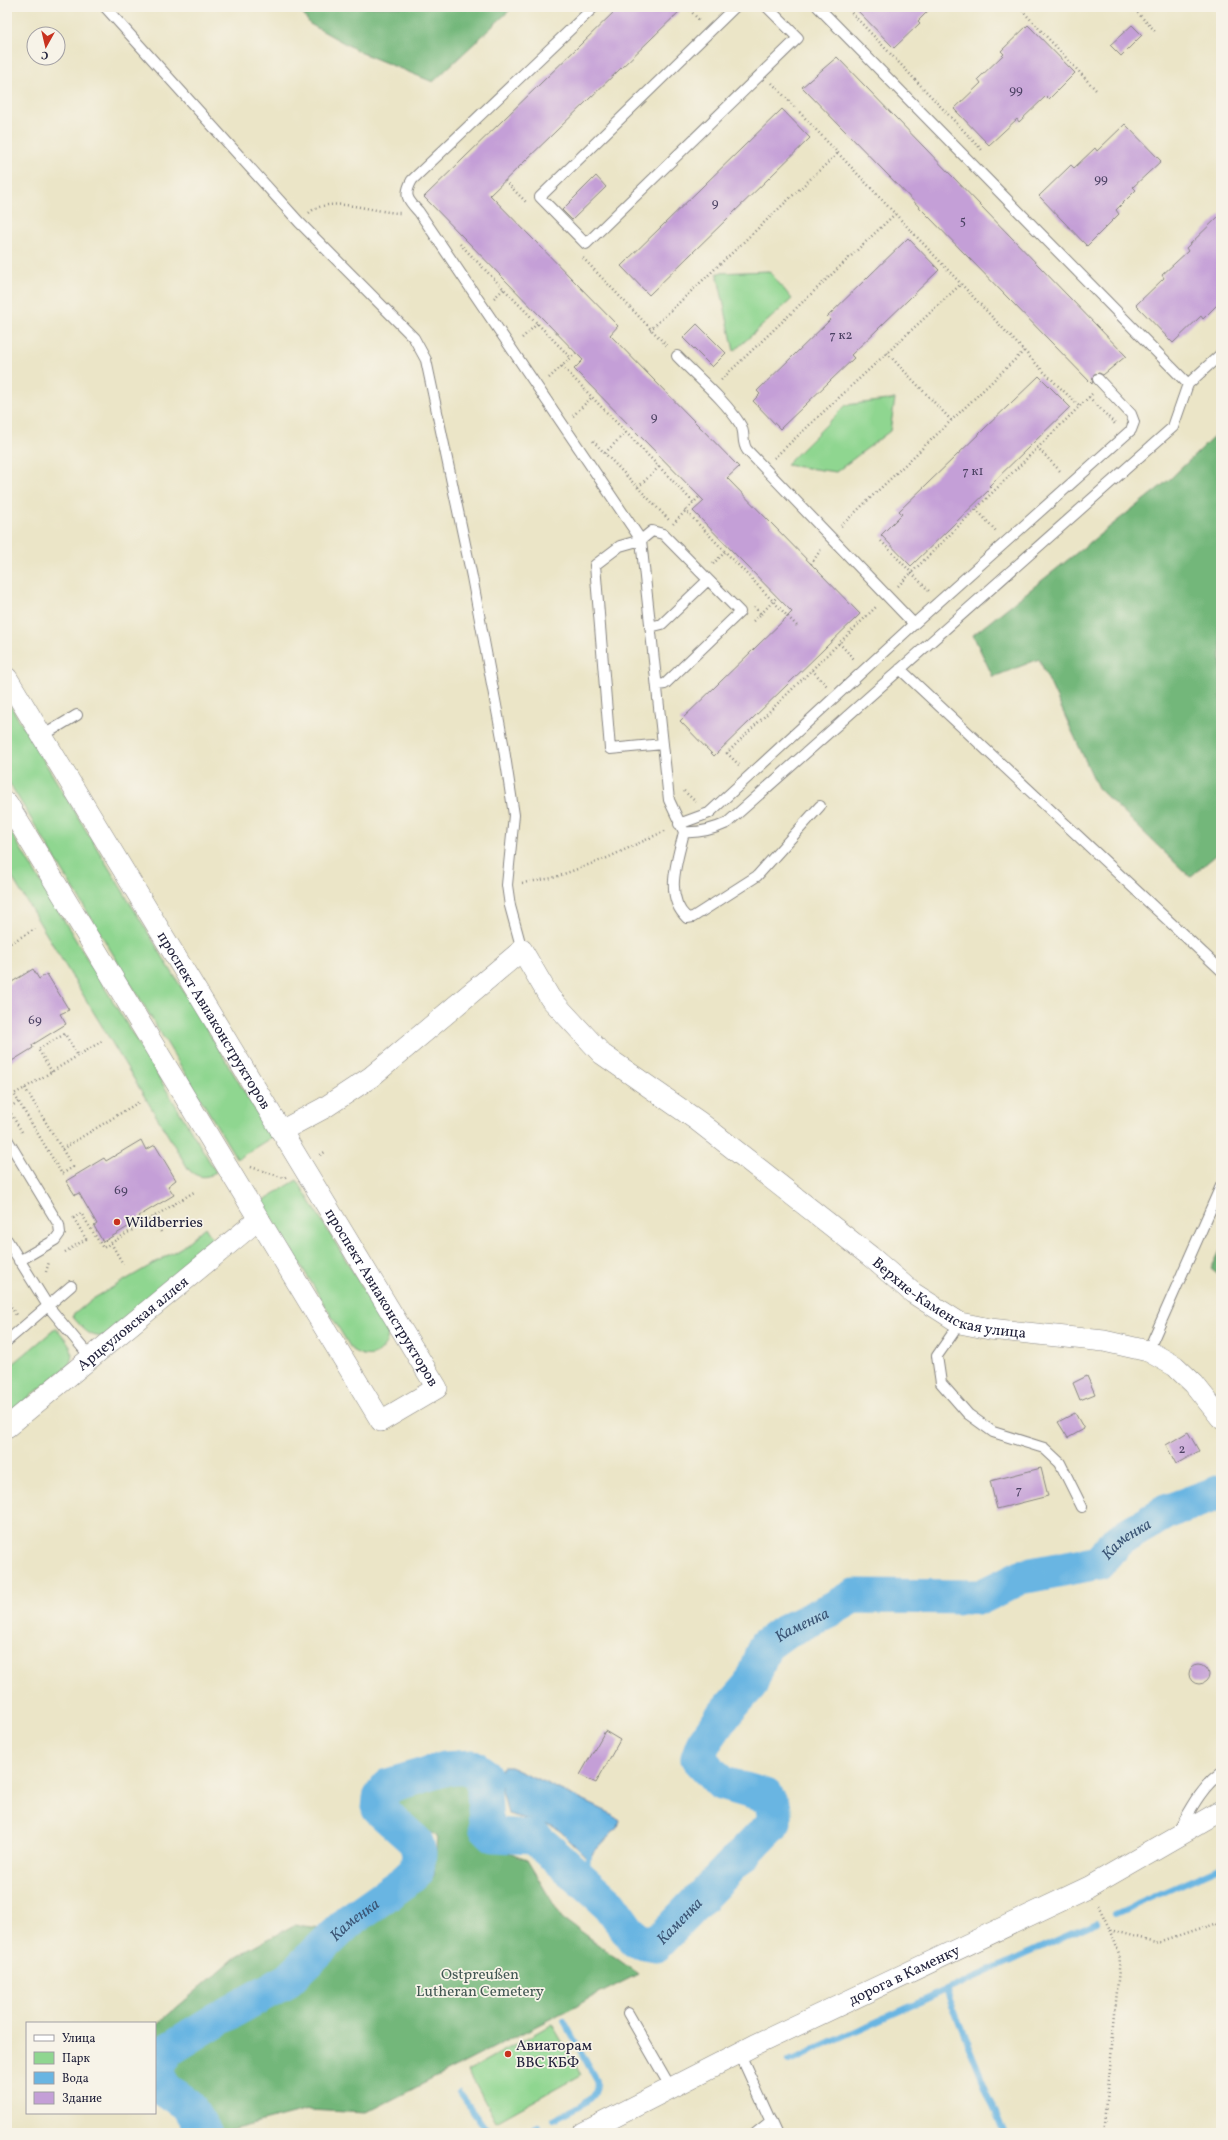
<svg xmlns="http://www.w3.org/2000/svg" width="1228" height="2140" font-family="Vollkorn,serif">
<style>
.green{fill:#8fd690;stroke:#587c66}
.forest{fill:#73b77a;stroke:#4a6c5a}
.water{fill:#69b5e2;stroke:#466c8e}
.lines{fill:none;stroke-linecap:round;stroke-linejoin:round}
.stream{stroke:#69b5e2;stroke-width:6}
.river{stroke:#69b5e2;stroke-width:35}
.building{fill:#c49fd7}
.service-casing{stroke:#868481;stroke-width:12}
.minor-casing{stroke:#868481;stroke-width:22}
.path{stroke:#868481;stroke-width:2.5;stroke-dasharray:1 3;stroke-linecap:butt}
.service{stroke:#fff;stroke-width:10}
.minor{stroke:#fff;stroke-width:21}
.poi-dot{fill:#c8321e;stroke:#f7f3e8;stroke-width:1.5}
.labels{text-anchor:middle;stroke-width:3.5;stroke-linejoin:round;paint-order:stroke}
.number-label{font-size:13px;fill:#4a4162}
.street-label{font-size:15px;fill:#22223b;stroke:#f7f3e8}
.poi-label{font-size:15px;fill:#22223b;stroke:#f7f3e8;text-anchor:start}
.park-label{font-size:15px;fill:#435854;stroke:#f7f3e8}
.water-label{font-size:16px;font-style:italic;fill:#3b5575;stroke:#f7f3e8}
</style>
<rect width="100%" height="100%" fill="#f7f3e8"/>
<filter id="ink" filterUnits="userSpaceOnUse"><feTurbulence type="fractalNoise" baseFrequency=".025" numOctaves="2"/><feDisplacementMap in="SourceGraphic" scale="8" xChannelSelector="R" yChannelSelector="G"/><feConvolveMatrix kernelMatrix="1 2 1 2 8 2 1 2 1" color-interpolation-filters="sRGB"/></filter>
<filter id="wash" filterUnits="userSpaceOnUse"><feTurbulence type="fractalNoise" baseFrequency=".012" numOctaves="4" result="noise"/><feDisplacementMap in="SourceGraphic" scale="16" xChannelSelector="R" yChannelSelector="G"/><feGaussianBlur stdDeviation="0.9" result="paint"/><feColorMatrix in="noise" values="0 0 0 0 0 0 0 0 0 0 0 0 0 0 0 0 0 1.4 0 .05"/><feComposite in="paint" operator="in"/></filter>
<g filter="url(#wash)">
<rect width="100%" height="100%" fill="#ebe5c7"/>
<path class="green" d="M 769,271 L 792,299 L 734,351 L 717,273 Z
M 895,399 L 890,431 L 836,472 L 786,465 L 846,405 Z
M 7,700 L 272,1137 L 237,1159 L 7,779 Z
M 7,826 L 216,1172 C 206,1179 198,1178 189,1170 L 7,869 Z
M 297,1180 L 388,1329 C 389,1352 372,1363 352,1350 L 262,1201 Z
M 205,1227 L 216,1245 L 106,1336 C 89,1339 82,1327 72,1316 L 91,1300 L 182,1247 Z
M 56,1328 C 66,1340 77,1349 69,1365 L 7,1415 L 7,1369 Z
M 552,2024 L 581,2075 L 496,2122 L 468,2071 Z"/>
<path class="forest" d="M 298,7 L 513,7 L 433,82 L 362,53 L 310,24 Z
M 1221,430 L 1221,851 L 1190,877 L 1098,788 L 1039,659 L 993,677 L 973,635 L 1170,479 Z
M 1221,1249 L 1221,1277 L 1211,1269 Z
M 469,1784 L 489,1846 L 527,1860 L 562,1918 L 638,1974 L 366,2113 L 308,2110 L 220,2133 L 186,2133 L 182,2104 L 155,2073 L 155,2026 L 237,1956 L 294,1925 L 350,1931 L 434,1876 L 437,1836 L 384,1807 L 416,1787 Z"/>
<path class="water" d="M 503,1767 L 511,1767 L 518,1770 L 614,1815 L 619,1820 L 617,1828 L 590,1856 L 585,1856 L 560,1831 L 552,1826 L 508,1814 L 498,1773 Z"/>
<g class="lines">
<path class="stream" d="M 583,1879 L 587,1868 L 588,1856
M 1115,1914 L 1221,1867
M 946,1990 L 1004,2133
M 789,2061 L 1097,1922
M 459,2092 L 489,2133
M 554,2119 C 570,2110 599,2102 597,2081 L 564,2021
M 525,2133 L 538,2126"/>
<path class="river" id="s1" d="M 205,2133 L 187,2104 L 165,2089 L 155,2071 L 168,2050 L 216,2020 L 288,1980 L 349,1921 L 404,1882 L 417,1870 L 419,1854 L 416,1842 L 379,1809 L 380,1798 L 388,1786 L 444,1769 L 473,1767 L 483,1774 L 486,1827 L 494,1835 L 534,1837 L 610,1905 L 635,1940 L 656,1944 L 774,1822 L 774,1808 L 766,1796 L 721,1783 L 698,1758 L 703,1744 L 721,1718 L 750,1685 L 765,1646 L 784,1632 L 830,1610 L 854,1596 L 981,1597 L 1021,1577 L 1099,1562 L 1120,1539 L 1166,1512 L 1221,1492"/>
</g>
<g id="blocks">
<path class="building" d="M 619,7 L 684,7 L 490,195 L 618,326 L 610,335 L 739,467 L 727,478 L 860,614 L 714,756 L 680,721 L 792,612 L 693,511 L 704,501 L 574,369 L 583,360 L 424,197 Z
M 854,7 L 932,7 L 918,21 L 920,23 L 894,48 Z
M 1028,25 L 1075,73 L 1049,99 L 1046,96 L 1019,122 L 1017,119 L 989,145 L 954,109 L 981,83 L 978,79 L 1004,54 L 1001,51 Z
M 1132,25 L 1142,35 L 1121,56 L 1110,45 Z
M 837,57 L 1126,356 L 1103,375 L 1099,373 L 1094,374 L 1092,384 L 802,87 Z
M 782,109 L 810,138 L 649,295 L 621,266 Z
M 1125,124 L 1161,161 L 1133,187 L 1136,190 L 1116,210 L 1119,214 L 1087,246 L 1039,196 L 1071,165 L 1074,168 L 1095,148 L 1097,151 Z
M 596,176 L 606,187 L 572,220 L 562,210 Z
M 1221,214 L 1221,301 L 1203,319 L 1201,316 L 1173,343 L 1136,305 L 1164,278 L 1162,275 L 1188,251 L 1186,248 Z
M 908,238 L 939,270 L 851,355 L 854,358 L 780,429 L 753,401 L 760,394 L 757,391 L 830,320 L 827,317 Z
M 697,324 L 726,353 L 712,367 L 683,338 Z
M 1039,376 L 1070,407 L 989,486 L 991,488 L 911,566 L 881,535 L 902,514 L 899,511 Z
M 33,969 L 39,979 L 47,974 L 69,1010 L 60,1014 L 66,1024 L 32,1045 L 33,1048 L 7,1064 L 7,985 Z
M 141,1140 L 146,1150 L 155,1145 L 176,1180 L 168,1186 L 174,1195 L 139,1216 L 141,1219 L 103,1242 L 94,1226 L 97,1224 L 79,1193 L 75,1195 L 66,1181 L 104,1158 L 106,1161 Z
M 1087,1376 L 1095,1394 L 1080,1400 L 1073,1383 Z
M 1075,1413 L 1084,1429 L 1068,1438 L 1058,1422 Z
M 1188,1432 L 1199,1451 L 1176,1464 L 1166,1445 Z
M 1041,1468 L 1048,1496 L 997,1509 L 990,1481 Z
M1189 1674a10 10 0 1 1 20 0a10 10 0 1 1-20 0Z
M 605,1731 L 620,1740 L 596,1783 L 580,1775 Z"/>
</g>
</g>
<g filter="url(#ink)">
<use href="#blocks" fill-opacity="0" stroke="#868481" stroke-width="1"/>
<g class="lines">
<g class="service-casing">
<path id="service" d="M 105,7 L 299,222 L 414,338 L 426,360 L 472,577 L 503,743 L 514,815 L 507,885 L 510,906 L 522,950
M 594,7 L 412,180 C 403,196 408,200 419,212 L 641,540 L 669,800 L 684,832 C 700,833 712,830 727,823 L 1173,427 L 1188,384 L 1221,354
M 735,7 L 540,197 L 586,244 L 798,38 L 767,7
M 818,7 L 1188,384
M 677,356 C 698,378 724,399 740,424 C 746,432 741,442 747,450 L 914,624 L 709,813 L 679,824
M 914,624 L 1131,430 L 1134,422 L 1131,414 L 1098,379
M 650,627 L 662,624 L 708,580
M 900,669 L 1221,970
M 657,685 L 665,684 L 740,612 L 663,534 L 652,531 L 641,540 L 620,546 L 595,565 L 610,749 L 663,744
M 42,736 L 77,715
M 684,832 C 678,859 663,896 687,918 L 693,917 L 757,876 L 820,806
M 7,1139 L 59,1225 L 60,1233 L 55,1240 L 19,1261
M 7,1240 L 48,1306 L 91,1358
M 960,1323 L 937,1356 L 941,1383 L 968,1414 L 993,1432 L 1044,1448 L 1060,1463 L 1082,1507
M 7,1341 L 71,1286
M 1148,1351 L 1221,1186
M 1179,1830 C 1191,1809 1201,1788 1221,1773
M 628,2013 L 671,2088
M 740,2054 L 776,2133
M 756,2133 L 771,2121"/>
</g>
<g class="minor-casing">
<g id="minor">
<path id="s2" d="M 7,678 L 437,1388 L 381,1421 L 7,803"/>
<path id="s3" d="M 281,1131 L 324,1108 L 371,1077 L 522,950 L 550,998 L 602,1054 L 698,1121 L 870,1256 L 913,1293 L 960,1323 L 990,1329 L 1104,1341 L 1148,1351 L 1175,1366 L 1194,1384 L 1221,1418"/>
<path id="s4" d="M 7,1427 L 259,1219"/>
<path id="s5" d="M 583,2133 L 755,2045 L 1089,1887 L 1221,1811"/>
</g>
</g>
<path class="path" d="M 687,7 L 700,21
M 846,7 L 982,150
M 1019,7 L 1096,90
M 1132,7 L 1156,32
M 772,83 L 1043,371 L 1079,406
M 505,181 L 527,203
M 309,213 C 329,194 375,213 401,213
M 460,244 L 571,358
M 583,258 L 668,347
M 494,298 L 504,289
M 650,330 L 838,153
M 522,338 L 538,323
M 887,353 L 952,421
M 562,366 L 693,502
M 549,378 L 576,353
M 721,380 L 895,214
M 1089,397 L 1116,425
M 573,416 L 592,397
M 593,441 L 670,521
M 1037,447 L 1062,473
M 605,453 L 626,432
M 774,458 L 961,284
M 638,487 L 659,467
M 976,509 L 996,531
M 685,510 L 797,626
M 673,524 L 699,497
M 841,526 L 1024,351
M 881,541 L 929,591
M 713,564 L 725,552
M 811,564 L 822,548
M 898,586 L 1092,394
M 761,614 L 777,597
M 753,621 L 761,614 L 754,607
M 839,643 L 854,659
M 812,670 L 827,686
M 739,765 L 727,753 L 877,606
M 684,791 L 696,802
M 522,883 L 553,878 L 607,858 L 667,830
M 7,945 L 35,929
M 52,1072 L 38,1049 L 65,1034 L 78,1056
M 25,1088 L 73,1167 L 62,1174 L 14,1094 L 25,1088 L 102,1041
M 7,1107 L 22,1132
M 7,1109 L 18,1102
M 62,1149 L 139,1102
M 320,1155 L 325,1152
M 251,1167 L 284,1178 L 287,1176
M 153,1217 L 161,1232
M 73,1218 L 81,1213 L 103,1248 L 194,1192
M 111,1243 L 123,1264
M 65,1252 L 86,1239 L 73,1217
M 46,1272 L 49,1262
M 7,1300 L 16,1315
M 1098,1905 L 1113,1936 L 1120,1958 L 1104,2133
M 1110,1930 L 1159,1943 L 1221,1922"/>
<use href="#service" class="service"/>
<use href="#minor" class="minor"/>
</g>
</g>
<g class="poi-dot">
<circle cx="117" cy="1222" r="4"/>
<circle cx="508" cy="2054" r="4"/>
</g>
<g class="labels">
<g class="number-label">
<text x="1016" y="94">99</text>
<text x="1101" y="183">99</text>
<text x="715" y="207">9</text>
<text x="963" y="225">5</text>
<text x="841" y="339">7 к2</text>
<text x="654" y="421">9</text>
<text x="973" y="475">7 к1</text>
<text x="35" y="1024">69</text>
<text x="121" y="1194">69</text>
<text x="1182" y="1453">2</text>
<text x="1019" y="1494">7</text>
</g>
<g class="street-label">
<text dy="5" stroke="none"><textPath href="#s2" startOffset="400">проспект Авиаконструкторов</textPath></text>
<text dy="5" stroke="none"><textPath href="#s3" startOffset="863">Верхне-Каменская улица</textPath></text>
<text dy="5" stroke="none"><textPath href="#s2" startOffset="724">проспект Авиаконструкторов</textPath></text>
<text dy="5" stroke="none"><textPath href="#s4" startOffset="163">Арцеуловская аллея</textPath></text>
<text dy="5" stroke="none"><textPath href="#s5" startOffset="358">дорога в Каменку</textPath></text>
</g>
<g class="poi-label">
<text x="125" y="1227">Wildberries</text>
<text x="516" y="2050">Авиаторам<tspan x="516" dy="17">ВВС КБФ</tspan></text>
</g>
<g class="park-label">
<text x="480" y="1979">Ostpreußen<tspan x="480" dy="17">Lutheran Cemetery</tspan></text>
</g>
<g class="water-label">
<text dy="6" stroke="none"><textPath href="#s1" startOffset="1690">Каменка</textPath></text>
<text dy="6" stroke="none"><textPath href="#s1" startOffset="1343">Каменка</textPath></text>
<text dy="6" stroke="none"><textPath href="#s1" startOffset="922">Каменка</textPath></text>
<text dy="6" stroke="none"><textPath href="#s1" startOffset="335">Каменка</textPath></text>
</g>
</g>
<rect width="1228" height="2140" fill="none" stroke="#f7f3e8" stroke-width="24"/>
<rect x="26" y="2022" width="130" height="92" fill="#f7f3e8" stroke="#a29fa3"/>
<rect x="34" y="2035" width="20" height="6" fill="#ffffff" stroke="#a29fa3"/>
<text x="62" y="2042" font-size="12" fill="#22223b">Улица</text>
<rect x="34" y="2052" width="20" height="12" fill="#8fd690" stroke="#a29fa3"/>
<text x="62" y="2062" font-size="12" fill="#22223b">Парк</text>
<rect x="34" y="2072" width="20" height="12" fill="#69b5e2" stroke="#a29fa3"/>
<text x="62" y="2082" font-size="12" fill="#22223b">Вода</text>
<rect x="34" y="2092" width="20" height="12" fill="#c49fd7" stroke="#a29fa3"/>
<text x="62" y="2102" font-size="12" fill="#22223b">Здание</text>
<g transform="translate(46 46) rotate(188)"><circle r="19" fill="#f7f3e8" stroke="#a29fa3"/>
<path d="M0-3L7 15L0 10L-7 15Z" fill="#c8321e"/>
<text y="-6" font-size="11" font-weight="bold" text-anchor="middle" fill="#22223b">С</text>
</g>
</svg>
